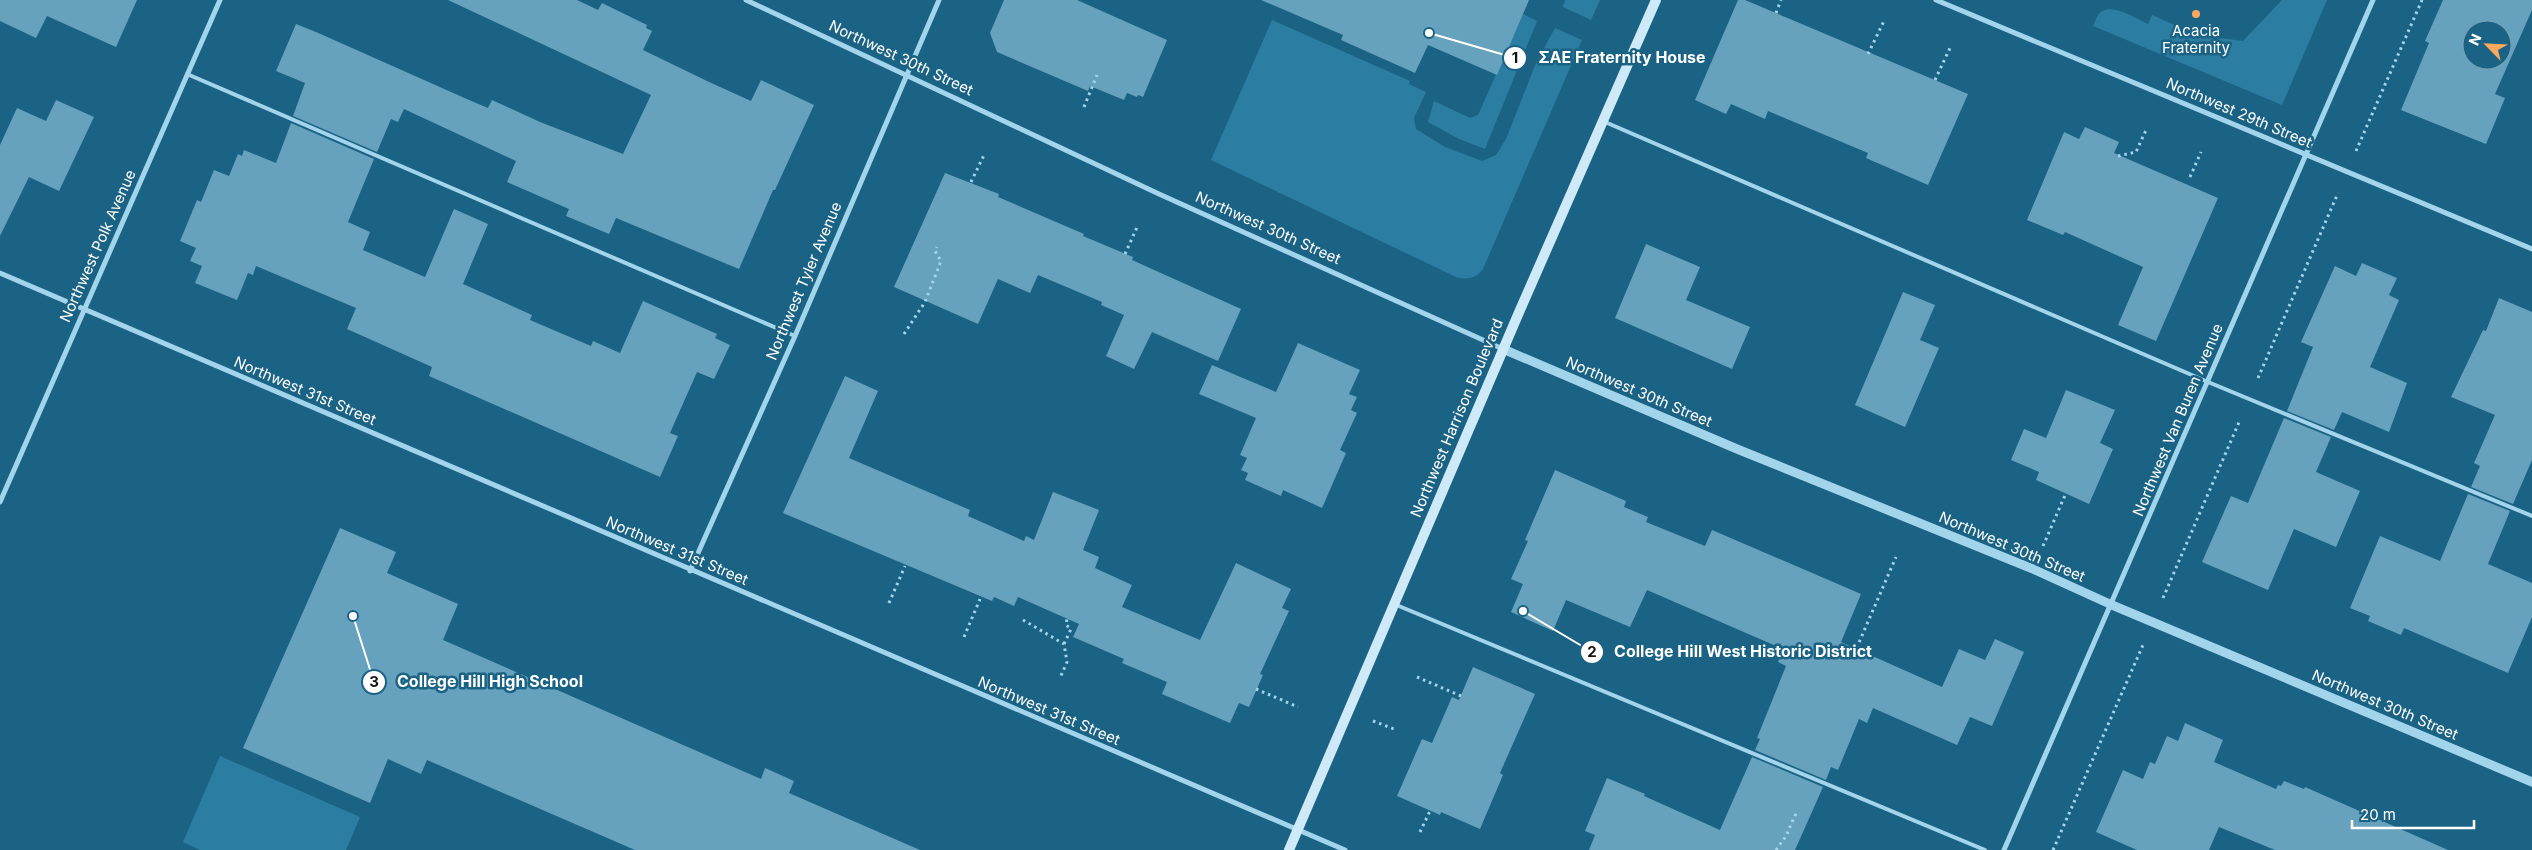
<svg xmlns="http://www.w3.org/2000/svg" width="2532" height="850" font-family="Inter,sans-serif">
<style>
.green{fill:#2b7da2}
.building{fill:#66a1bd;fill-rule:evenodd}
.lines{fill:none;stroke-linecap:round;stroke-linejoin:round}
.path{stroke:#a2d5eb;stroke-width:3;stroke-dasharray:2.5 4;stroke-linecap:butt}
.service{stroke:#a2d5eb;stroke-width:4}
.minor{stroke:#a2d5eb;stroke-width:5}
.tertiary{stroke:#a2d5eb;stroke-width:9}
.secondary{stroke:#ceeaf8;stroke-width:10}
.poi-dot{fill:#fda95e;stroke:#1b6385;stroke-width:2}
.labels{text-anchor:middle;stroke-width:5;stroke-linejoin:round;paint-order:stroke}
.poi-label{font-size:15px;fill:#fff;stroke:#1b6385}
.street-label{font-size:15px;fill:#fff;stroke:#1b6385}
.leader{fill:none;stroke:#fff;stroke-width:2}
.callout-dot{fill:#fff;stroke:#1b6385;stroke-width:2}
.mark-label{font-size:15px;text-anchor:middle;font-weight:bold;fill:#111}
.callout-label{font-size:16px;text-anchor:middle;font-weight:bold;fill:#fff;stroke:#1b6385;stroke-width:5;stroke-linejoin:round;paint-order:stroke}
</style>
<rect width="100%" height="100%" fill="#1b6385"/>
<path class="green" d="M 1565,0 L 1600,0 L 1591,20 L 1563,7 Z
M 2282,0 L 2327,0 L 2282,105 L 2093,26 C 2095,22 2097,15 2101,12 C 2112,3 2137,19 2148,24 L 2152,15 L 2197,35 L 2243,41 Z
M 1523,14 L 1537,21 L 1485,149 L 1459,139 L 1428,122 L 1434,101 L 1470,118 L 1478,115 Z
M 1272,20 L 1410,81 L 1409,84 L 1426,92 L 1414,118 L 1416,129 L 1445,147 L 1482,161 L 1496,155 L 1506,139 L 1536,63 L 1555,28 L 1582,40 L 1483,269 C 1475,279 1468,280 1456,277 L 1211,160 Z
M 220,756 L 360,817 L 346,850 L 200,850 L 183,842 Z"/>
<path class="building" d="M 0,0 L 137,0 L 116,47 L 47,16 L 36,38 L 0,21 Z
M 448,0 L 577,0 L 598,10 L 602,3 L 647,25 L 646,28 L 652,31 L 643,50 L 707,81 L 751,101 L 761,80 L 814,105 L 775,190 L 773,190 L 739,269 L 616,218 L 609,234 L 566,216 L 569,209 L 507,182 L 516,161 L 404,109 L 398,122 L 391,119 L 377,152 L 293,116 L 305,83 L 276,71 L 296,24 L 316,32 L 469,100 L 488,108 L 492,100 L 540,122 L 623,154 L 651,95 Z
M 1004,0 L 1077,0 L 1167,40 L 1143,97 L 1138,95 L 1137,97 L 1127,93 L 1124,100 L 1090,86 L 1088,91 L 997,52 L 990,33 Z
M 1261,0 L 1529,0 L 1497,75 L 1428,45 L 1415,73 L 1341,40 L 1343,35 Z
M 1738,0 L 1745,0 L 1968,94 L 1928,185 L 1866,158 L 1868,153 L 1768,111 L 1765,119 L 1731,104 L 1726,114 L 1695,100 Z
M 2443,0 L 2532,0 L 2532,10 L 2495,94 L 2505,98 L 2486,144 L 2401,110 L 2429,43 L 2425,41 ZM 2472,30 L 2502,30 L 2502,60 L 2472,60 Z
M 56,100 L 94,117 L 59,191 L 29,177 L 0,236 L 0,145 L 17,108 L 46,121 Z
M 291,123 L 374,159 L 348,222 L 370,232 L 363,250 L 425,277 L 454,209 L 488,224 L 463,284 L 532,315 L 530,320 L 591,346 L 593,341 L 620,353 L 643,301 L 717,334 L 715,338 L 730,345 L 714,379 L 697,372 L 670,433 L 678,436 L 660,477 L 429,376 L 432,367 L 347,329 L 356,308 L 256,266 L 253,275 L 248,273 L 237,300 L 195,283 L 202,266 L 190,261 L 196,248 L 180,241 L 197,200 L 201,202 L 214,170 L 229,176 L 238,154 L 242,156 L 244,150 L 276,163 Z
M 2085,127 L 2119,142 L 2114,153 L 2218,198 L 2156,341 L 2118,325 L 2143,267 L 2065,232 L 2063,235 L 2027,220 L 2064,132 L 2079,139 Z
M 945,173 L 999,194 L 998,197 L 1084,234 L 1083,236 L 1133,257 L 1132,260 L 1241,309 L 1218,361 L 1152,332 L 1134,369 L 1106,356 L 1124,315 L 1101,305 L 1102,302 L 1038,275 L 1030,293 L 998,279 L 978,324 L 894,287 Z
M 1646,244 L 1700,267 L 1686,300 L 1750,327 L 1732,369 L 1615,318 Z
M 2362,263 L 2397,278 L 2389,295 L 2399,300 L 2370,367 L 2407,383 L 2389,432 L 2342,412 L 2334,430 L 2287,411 L 2313,347 L 2301,342 L 2335,266 L 2356,276 Z
M 1903,292 L 1935,305 L 1920,340 L 1939,348 L 1905,427 L 1855,405 Z
M 2499,298 L 2532,312 L 2532,460 L 2513,504 L 2471,487 L 2480,466 L 2474,463 L 2495,415 L 2451,397 L 2483,330 L 2486,331 Z
M 1298,343 L 1360,370 L 1349,394 L 1357,397 L 1351,410 L 1357,413 L 1340,450 L 1346,453 L 1322,508 L 1283,490 L 1281,496 L 1245,480 L 1248,473 L 1241,470 L 1247,458 L 1240,455 L 1256,418 L 1199,394 L 1212,365 L 1276,392 Z
M 845,376 L 878,391 L 849,458 L 970,510 L 968,516 L 1024,541 L 1026,536 L 1034,540 L 1053,492 L 1099,510 L 1083,550 L 1099,557 L 1095,568 L 1132,585 L 1122,607 L 1200,640 L 1236,563 L 1291,589 L 1282,608 L 1289,611 L 1260,674 L 1263,675 L 1249,707 L 1239,703 L 1230,723 L 1162,694 L 1167,682 L 1122,663 L 1124,659 L 1073,637 L 1079,624 L 1018,597 L 1014,606 L 994,597 L 992,601 L 783,513 Z
M 2066,390 L 2115,410 L 2100,443 L 2113,449 L 2089,504 L 2036,480 L 2039,472 L 2011,460 L 2024,429 L 2046,438 Z
M 2284,418 L 2331,437 L 2316,472 L 2360,491 L 2336,547 L 2294,529 L 2268,590 L 2202,562 L 2231,496 L 2248,503 Z
M 1555,470 L 1626,501 L 1624,507 L 1648,517 L 1646,522 L 1705,546 L 1712,530 L 1861,594 L 1841,642 L 1942,687 L 1959,649 L 1985,660 L 1995,639 L 2024,652 L 1992,726 L 1970,717 L 1957,745 L 1873,708 L 1867,723 L 1859,719 L 1838,770 L 1831,767 L 1826,780 L 1755,750 L 1760,739 L 1757,738 L 1786,666 L 1778,662 L 1783,649 L 1647,590 L 1630,627 L 1566,600 L 1553,631 L 1511,612 L 1523,584 L 1511,579 L 1528,541 L 1525,540 Z
M 2468,494 L 2510,511 L 2488,564 L 2532,583 L 2532,617 L 2508,673 L 2404,628 L 2401,635 L 2368,621 L 2370,616 L 2350,608 L 2380,536 L 2440,561 Z
M 340,528 L 396,552 L 387,573 L 458,604 L 443,640 L 761,779 L 765,768 L 794,781 L 789,793 L 920,850 L 635,850 L 427,760 L 421,774 L 388,759 L 370,803 L 243,748 Z
M 1473,667 L 1535,694 L 1500,773 L 1503,775 L 1480,829 L 1441,812 L 1440,815 L 1397,796 L 1422,739 L 1432,743 L 1452,697 L 1459,700 Z
M 2185,723 L 2223,740 L 2214,762 L 2276,789 L 2278,785 L 2281,786 L 2284,781 L 2304,789 L 2305,787 L 2448,850 L 2275,850 L 2219,827 L 2209,850 L 2137,850 L 2096,832 L 2123,770 L 2143,779 L 2150,762 L 2155,764 L 2167,736 L 2178,741 Z
M 1752,757 L 1823,787 L 1795,850 L 1589,850 L 1595,835 L 1585,831 L 1607,778 L 1645,794 L 1644,796 L 1720,830 Z"/>
<g class="lines">
<path class="path" d="M 1776,13 L 1781,0
M 1868,54 L 1884,21
M 1935,80 L 1950,48
M 1084,107 L 1097,75
M 2356,151 L 2422,0
M 2118,156 L 2136,152 L 2146,130
M 2190,177 L 2201,152
M 971,182 L 985,153
M 1125,254 L 1138,225
M 904,334 L 925,302 L 941,261 L 935,251 L 937,247
M 2258,378 L 2338,193
M 2043,546 L 2066,493
M 2163,598 L 2240,420
M 889,603 L 905,566
M 1023,620 L 1064,644 L 1067,662 L 1060,678
M 964,637 L 980,599
M 1064,644 L 1071,629 L 1066,625 L 1067,619
M 1854,654 L 1896,557
M 1417,677 L 1461,696
M 1256,689 L 1298,707
M 1373,721 L 1394,729
M 1420,832 L 1430,811
M 1776,850 L 1786,836 L 1797,811
M 2053,850 L 2143,645"/>
<path class="service" d="M 187,74 L 795,336
M 1605,122 L 2208,382 L 2532,516
M 1394,604 L 1985,850"/>
<path class="minor" d="M 746,0 L 1159,194 L 1503,349
M 1936,0 L 2532,249
M 0,273 L 1345,850
M 0,502 L 220,0
M 690,571 L 795,336 L 939,0
M 2004,850 L 2373,0"/>
<path class="tertiary" d="M 1503,349 L 1737,449 L 2033,569 L 2112,605 L 2532,782"/>
<path class="secondary" d="M 1289,850 L 1520,310 L 1656,0"/>
</g>
<circle class="poi-dot" cx="2196" cy="14" r="5"/>
<g class="labels">
<g class="poi-label">
<text x="2196" y="36">Acacia<tspan x="2196" dy="17">Fraternity</tspan></text>
</g>
<g class="street-label">
<text transform="translate(901 58) rotate(25)" y="5">Northwest 30th Street</text>
<text transform="translate(2239 113) rotate(23)" y="5">Northwest 29th Street</text>
<text transform="translate(1268 228) rotate(24)" y="5">Northwest 30th Street</text>
<text transform="translate(98 246) rotate(-66)" y="5">Northwest Polk Avenue</text>
<text transform="translate(804 281) rotate(-67)" y="5">Northwest Tyler Avenue</text>
<text transform="translate(305 391) rotate(23)" y="5">Northwest 31st Street</text>
<text transform="translate(1639 392) rotate(23)" y="5">Northwest 30th Street</text>
<text transform="translate(1457 418) rotate(-67)" y="5">Northwest Harrison Boulevard</text>
<text transform="translate(2178 420) rotate(-67)" y="5">Northwest Van Buren Avenue</text>
<text transform="translate(2012 547) rotate(23)" y="5">Northwest 30th Street</text>
<text transform="translate(677 551) rotate(23)" y="5">Northwest 31st Street</text>
<text transform="translate(2385 705) rotate(23)" y="5">Northwest 30th Street</text>
<text transform="translate(1049 711) rotate(23)" y="5">Northwest 31st Street</text>
</g>
</g>
<path class="leader" d="M1429 33L1515 58M1523 611L1592 652M353 616L374 682"/>
<g class="callout-dot">
<circle cx="1429" cy="33" r="5"/>
<circle cx="1523" cy="611" r="5"/>
<circle cx="353" cy="616" r="5"/>
<circle cx="1515" cy="58" r="12"/>
<circle cx="1592" cy="652" r="12"/>
<circle cx="374" cy="682" r="12"/>
</g>
<g class="mark-label">
<text x="1515" y="63">1</text>
<text x="1592" y="657">2</text>
<text x="374" y="687">3</text>
</g>
<g class="callout-label">
<text x="1622" y="63">ΣΑΕ Fraternity House</text>
<text x="1743" y="657">College Hill West Historic District</text>
<text x="490" y="687">College Hill High School</text>
</g>
<g transform="translate(2487 45) rotate(294)"><circle r="24" fill="#1b6385" stroke="#76a1b6"/>
<path d="M0-4L9 19L0 12L-9 19Z" fill="#fda95e"/>
<text y="-8" font-size="14" font-weight="bold" text-anchor="middle" fill="#ffffff">N</text>
</g>
<path d="M2352 820v8h122v-8" fill="none" stroke="#ffffff" stroke-width="2.5"/>
<text x="2360" y="820" font-size="15" fill="#ffffff" stroke="#1b6385" stroke-width="4" paint-order="stroke">20 m</text>
</svg>
